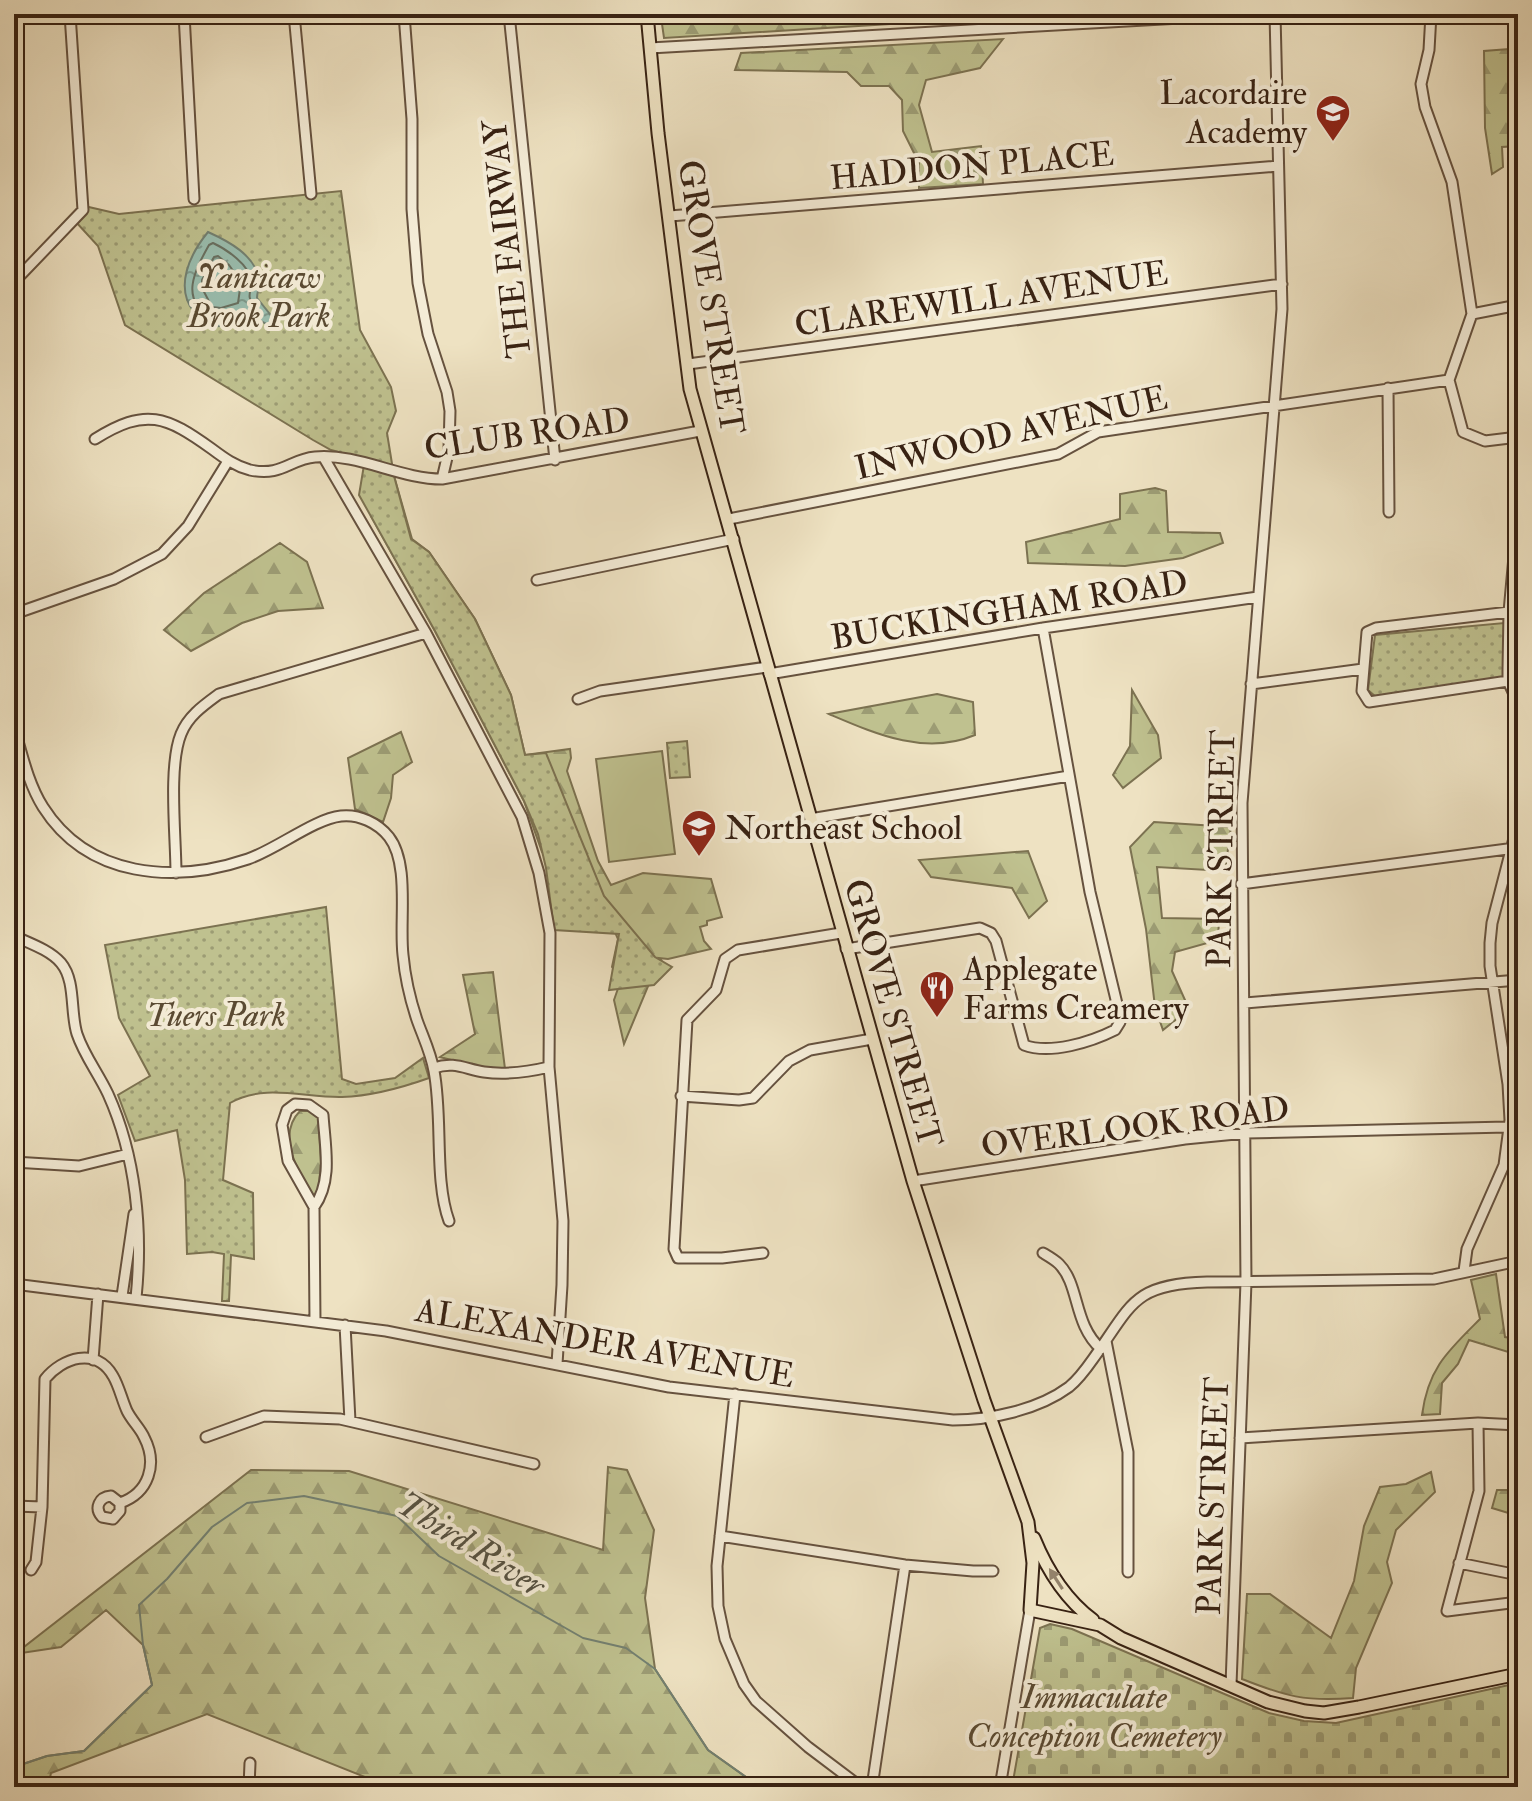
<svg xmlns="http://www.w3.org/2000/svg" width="1532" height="1801" font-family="'IM FELL Double Pica',serif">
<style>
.grass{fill:#bfc18f;stroke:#7c7251;stroke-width:2}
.forest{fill:url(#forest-firs);stroke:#7c7251;stroke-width:2}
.cemetery{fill:url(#cemetery-stones);stroke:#7c7251;stroke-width:2}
.park{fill:url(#park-dots);stroke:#7c7251;stroke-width:2}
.water{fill:url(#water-ripples);stroke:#738071;stroke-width:2}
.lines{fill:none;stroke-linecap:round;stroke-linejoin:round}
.shore{stroke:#697061;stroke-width:2}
.stream{stroke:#738071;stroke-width:2}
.minor-casing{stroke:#66523f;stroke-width:13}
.major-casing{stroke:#382213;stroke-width:15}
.minor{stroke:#f4ecd7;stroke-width:9}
.major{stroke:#eee2c2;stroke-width:11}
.oneway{fill:#93826a}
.labels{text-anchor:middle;stroke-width:8;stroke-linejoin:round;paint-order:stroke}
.poi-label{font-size:34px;fill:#382213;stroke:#f4ecd7;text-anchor:start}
.street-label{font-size:34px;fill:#382213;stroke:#f4ecd7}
.park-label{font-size:34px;font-style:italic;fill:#5a4a32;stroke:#f4ecd7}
.water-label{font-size:36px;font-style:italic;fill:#555142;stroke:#f4ecd7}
</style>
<defs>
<pattern id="forest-firs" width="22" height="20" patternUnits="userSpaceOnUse" patternTransform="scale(2)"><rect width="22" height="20" fill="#bfc18f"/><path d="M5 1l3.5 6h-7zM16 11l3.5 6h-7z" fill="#9c9c74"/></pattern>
<pattern id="cemetery-stones" width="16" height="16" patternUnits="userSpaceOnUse" patternTransform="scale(2)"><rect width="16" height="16" fill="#bfc18f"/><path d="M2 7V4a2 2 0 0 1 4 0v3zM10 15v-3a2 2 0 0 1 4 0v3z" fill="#9c9c74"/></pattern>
<pattern id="park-dots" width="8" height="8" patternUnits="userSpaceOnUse" patternTransform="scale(2)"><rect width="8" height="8" fill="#bfc18f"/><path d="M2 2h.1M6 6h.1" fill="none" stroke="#9c9c74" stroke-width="1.8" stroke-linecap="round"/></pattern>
<pattern id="water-ripples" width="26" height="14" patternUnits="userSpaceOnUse" patternTransform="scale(2)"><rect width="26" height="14" fill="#9abeaf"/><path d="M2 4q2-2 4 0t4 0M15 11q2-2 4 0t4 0" fill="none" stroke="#7f9a8d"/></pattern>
</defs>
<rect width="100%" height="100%" fill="#eee2c2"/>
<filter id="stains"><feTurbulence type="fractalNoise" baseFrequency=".0025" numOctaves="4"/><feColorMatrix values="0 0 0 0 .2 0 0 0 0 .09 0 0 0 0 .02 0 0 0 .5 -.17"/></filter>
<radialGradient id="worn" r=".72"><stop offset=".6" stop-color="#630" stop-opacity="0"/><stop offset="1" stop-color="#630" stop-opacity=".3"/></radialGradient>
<path class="grass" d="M 662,751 L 675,854 L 609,862 L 596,759 Z"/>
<path class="forest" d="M 694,14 L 899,14 L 905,23 L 664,38 L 661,17 Z
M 1003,39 L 980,68 L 926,80 L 919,105 L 932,152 L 981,146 L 983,184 L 919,188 L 919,163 L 903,131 L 902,100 L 889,86 L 861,86 L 847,72 L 735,70 L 741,53 Z
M 1509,49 L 1518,70 L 1518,146 L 1502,147 L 1503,167 L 1492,174 L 1485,128 L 1484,51 Z
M 394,476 L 412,539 L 429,552 L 475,619 L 511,695 L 525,755 L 570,749 L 571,758 L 567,771 L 598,861 L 611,885 L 643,873 L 711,879 L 722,917 L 707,921 L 707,925 L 700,927 L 704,941 L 711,949 L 668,959 L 659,958 L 665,965 L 651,979 L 624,1044 L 614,1000 L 622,977 L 612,967 L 618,939 L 611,923 L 542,852 L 524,801 L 435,631 L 371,516 Z
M 1155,488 L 1166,491 L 1168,532 L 1220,533 L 1223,543 L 1183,558 L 1125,566 L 1028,563 L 1026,542 L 1120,519 L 1120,494 Z
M 280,543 L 307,562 L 323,608 L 278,611 L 242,623 L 191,651 L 164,630 L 204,593 Z
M 1132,690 L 1158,735 L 1161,758 L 1123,788 L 1113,775 L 1130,746 Z
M 937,694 L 973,702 L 975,735 C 925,756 876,734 829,714 Z
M 401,732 L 412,762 L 393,775 L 391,798 L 383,822 L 355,809 L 348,758 Z
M 1154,822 L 1231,827 L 1225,871 L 1157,867 L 1162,918 L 1219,919 L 1218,940 L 1175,952 L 1172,971 L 1189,1009 L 1163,1030 L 1155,1007 L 1146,929 L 1130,847 Z
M 1028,851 L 1047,901 L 1029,918 L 1012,888 L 931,877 L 919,860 Z
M 493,972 L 505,1069 L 474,1066 L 440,1057 L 475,1034 L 463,975 Z
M 300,1111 L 313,1111 L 318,1116 L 321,1162 L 318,1196 L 313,1196 C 298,1172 276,1135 300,1111 Z
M 1496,1274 L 1505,1337 L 1518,1339 L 1518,1355 L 1469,1340 L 1458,1364 L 1442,1383 L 1440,1414 L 1422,1415 C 1428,1368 1448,1351 1480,1319 L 1471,1280 Z
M 608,1467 L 627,1470 L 654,1530 L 645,1598 L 655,1669 L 708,1750 L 760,1787 L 390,1787 L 207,1714 L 51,1773 L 48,1787 L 14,1787 L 14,1767 L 47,1756 L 84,1751 L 152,1685 L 143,1645 L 106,1610 L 61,1647 L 15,1654 L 251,1470 L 349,1471 L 603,1550 Z
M 1431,1472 L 1435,1492 L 1396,1530 L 1387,1562 L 1392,1583 L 1356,1668 L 1353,1698 C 1305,1702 1285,1696 1242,1679 L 1247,1594 L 1270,1594 L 1331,1638 L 1354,1581 L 1364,1526 L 1380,1487 L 1406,1484 Z
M 1497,1490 L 1518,1490 L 1518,1516 L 1492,1508 Z"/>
<path class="cemetery" d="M 1050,1624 L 1072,1629 L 1269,1713 L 1304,1721 L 1336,1723 L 1518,1683 L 1518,1787 L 1012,1787 L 1040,1628 Z"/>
<path class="park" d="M 341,191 L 360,330 L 391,387 L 396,411 L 387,433 L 394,476 L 411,539 L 429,552 L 475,619 L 511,695 L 525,755 L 546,753 L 604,896 L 655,957 L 672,967 L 654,985 L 609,990 L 619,934 L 554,930 L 546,868 L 538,834 L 524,801 L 435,631 L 359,495 L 365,459 L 331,450 L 313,440 L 125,325 L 98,246 L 75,221 L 80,205 L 119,214 Z
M 1504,623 L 1505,678 L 1376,697 L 1368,690 L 1375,635 Z
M 687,741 L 690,777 L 670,778 L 667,743 Z
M 326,907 L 342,1079 L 356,1084 L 395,1078 L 423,1058 L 429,1078 C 401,1088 372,1096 342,1097 C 305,1098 264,1083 230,1103 L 223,1180 L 253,1193 L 254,1259 L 231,1255 L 229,1301 L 222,1301 L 224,1254 L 212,1252 L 187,1254 L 185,1180 L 177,1130 L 135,1141 L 118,1095 L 150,1076 L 119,1018 L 105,945 Z"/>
<path class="water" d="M 208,232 C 228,241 255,255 259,279 C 260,286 257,292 257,298 L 277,323 L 274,329 C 268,326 264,321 257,320 C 243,317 229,328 214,326 C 204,325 199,319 194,312 C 174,287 190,254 208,232 Z"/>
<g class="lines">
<path class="shore" d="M 213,243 C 226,249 250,265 251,281 C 252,293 246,293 253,307 L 251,311 L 213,318 C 178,301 195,270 209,245 Z
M 218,256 L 229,265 L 241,282 L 238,303 L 221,308 L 212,307 L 202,288 L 202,280 L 214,257 Z"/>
<path class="stream" d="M 14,1767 L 47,1756 L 84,1751 L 152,1685 L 143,1645 L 139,1605 L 167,1579 L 212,1527 L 247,1503 L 304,1496 L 397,1516 L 439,1556 L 583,1638 L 626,1648 L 655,1669 L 708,1750 L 760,1787"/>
<g class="minor-casing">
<path id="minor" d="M 184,14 L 194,199
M 294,14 L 311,194
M 404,14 L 412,119 L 412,209 L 418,283 L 428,334 L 447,392 L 450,411 L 449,449 L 442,479
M 509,14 L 555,460
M 1431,14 L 1429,50 L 1421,84 L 1425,107 L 1452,182 L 1472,314
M 650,48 L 1252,14
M 670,216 L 1278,166
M 14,282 L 83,210 L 70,14
M 1518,305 L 1472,314 L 1449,380 L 1463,432 L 1485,441 L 1518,437
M 688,364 L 1282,284
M 1388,388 L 1389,512
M 95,439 C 146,407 166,416 212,449 C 224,458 235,466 250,470 C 282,477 290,459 315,457 C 358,453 400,479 442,479 L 700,431
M 324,458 L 426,633 L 522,817 L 539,873 L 550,933 L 549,1067 L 563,1221 L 562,1285 L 557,1364
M 1518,512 L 1509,612 L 1508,669 L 1508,681 L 1518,703
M 729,519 L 1058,454 L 1098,432 L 1449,380
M 537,580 L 734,539
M 14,614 L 114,579 L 162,554 L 188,526 L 228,461
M 769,674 L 1043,628 L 1258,597
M 1508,681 L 1369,702 L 1362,691 L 1367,632 L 1376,628 L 1509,612
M 1251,684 L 1363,669
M 578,699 L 600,691 L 767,667
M 14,727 C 22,754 28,783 43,807 C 88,878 174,884 248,859 C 277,849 314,819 341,816 C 359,814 378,823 389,837 C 410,864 399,921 403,955 C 405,977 410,999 417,1020 C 423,1037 431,1053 434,1071 C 443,1118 434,1180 449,1221
M 810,819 L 1069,776
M 176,873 C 176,837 168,766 181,734 C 188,716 204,705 219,694 L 426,633
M 1241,884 L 1515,848
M 14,936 C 29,943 50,950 61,963 C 76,981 70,1012 77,1034 C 84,1055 98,1073 108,1094 C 136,1156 143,1230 136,1298
M 846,949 L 980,928 L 991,933 L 996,941 L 1024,1045 C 1050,1055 1091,1042 1115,1030 L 1120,1022 L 1119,1012 L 1090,892 L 1043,628
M 1245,1003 L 1518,980
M 434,1068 C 454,1061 465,1069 484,1072 C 506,1075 528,1072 549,1067
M 681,1096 L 739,1100 L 753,1098 L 789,1061 L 810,1050 L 872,1039
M 14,1162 L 79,1166 L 128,1154
M 913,1181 L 1185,1139 L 1246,1133 L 1507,1127
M 314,1207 C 333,1181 325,1146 323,1115 L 309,1105 L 295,1104 L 287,1110 L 282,1125 L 288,1161 L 314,1207 L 315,1321
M 763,1253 L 722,1258 L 678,1258 L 674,1249 L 687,1020 L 716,990 L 725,959 L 738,950 L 841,933
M 1043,1253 C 1048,1256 1055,1260 1059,1264 C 1080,1285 1073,1324 1101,1349
M 1464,1271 L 1467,1249 L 1504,1165 L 1510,1120 L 1508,1084 L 1490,966 L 1490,943 L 1492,923 L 1518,823
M 14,1284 L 386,1331 L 669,1387 L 953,1420 C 990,1420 1038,1410 1069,1387 C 1079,1379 1086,1369 1093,1359 C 1132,1305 1132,1284 1207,1282 L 1434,1279 L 1518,1261
M 122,1296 L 134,1214
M 345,1325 L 350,1421
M 1106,1341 L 1128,1452 L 1128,1572
M 93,1360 L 98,1294
M 735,1394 L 717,1566 L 718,1606 L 725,1639 L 744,1684 L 756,1701 L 808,1747 L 861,1787
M 1478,1423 L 1479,1491 L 1447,1611 L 1518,1602
M 206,1437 L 264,1416 L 340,1419 L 534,1464
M 1240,1438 L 1478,1423 L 1518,1425
M 14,1506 L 42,1507
M 720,1536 L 905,1565 L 973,1571 L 993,1571
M 1459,1563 L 1518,1575
M 31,1570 L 36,1562 L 42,1507 L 45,1379 C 62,1358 96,1346 113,1376 C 119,1386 122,1400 127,1411 C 132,1421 140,1428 144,1437 C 158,1464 149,1493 120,1503 L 111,1496 C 99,1497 94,1508 102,1517 L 113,1519 L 120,1511 L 120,1503
M 1231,1685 L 1246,1282 L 1242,803 L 1282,309 L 1275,14
M 249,1787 L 250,1763
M 872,1787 L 905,1565
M 1000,1787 L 1030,1610"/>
</g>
<g class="major-casing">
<path id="major" d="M 647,14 L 658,133 L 690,389 L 913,1181 L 984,1400 L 1028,1522 L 1033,1563 L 1030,1610 L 1100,1625 L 1121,1638 L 1268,1702 L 1305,1711 L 1324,1713 L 1359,1707 L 1518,1674
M 1034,1538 C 1047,1570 1065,1599 1093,1620"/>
</g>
<use href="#minor" class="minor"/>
<use href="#major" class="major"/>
</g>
<defs><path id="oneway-solid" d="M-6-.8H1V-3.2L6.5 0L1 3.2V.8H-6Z" transform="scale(2)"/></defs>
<use class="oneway" href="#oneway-solid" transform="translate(1056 1579) rotate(-123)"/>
<defs>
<g id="school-pin" transform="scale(1.8)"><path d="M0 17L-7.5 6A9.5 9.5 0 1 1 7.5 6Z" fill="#8f2418" stroke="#f4ecd7"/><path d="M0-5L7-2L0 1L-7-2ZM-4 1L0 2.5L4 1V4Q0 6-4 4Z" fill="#fff"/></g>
<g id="restaurant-pin" transform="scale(1.8)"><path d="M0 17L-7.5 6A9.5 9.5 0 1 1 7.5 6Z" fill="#8f2418" stroke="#f4ecd7"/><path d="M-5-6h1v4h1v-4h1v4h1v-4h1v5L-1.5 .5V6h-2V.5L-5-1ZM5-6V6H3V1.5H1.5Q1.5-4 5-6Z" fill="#fff"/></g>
</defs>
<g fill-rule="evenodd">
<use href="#school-pin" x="1333" y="112"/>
<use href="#school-pin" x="699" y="827"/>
<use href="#restaurant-pin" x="937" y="988"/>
</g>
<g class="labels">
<g class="poi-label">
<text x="1307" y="104" text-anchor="end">Lacordaire<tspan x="1307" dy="39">Academy</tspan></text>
<text x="725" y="839">Northeast School</text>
<text x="963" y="980">Applegate<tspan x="963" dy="39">Farms Creamery</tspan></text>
</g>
<g class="street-label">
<text transform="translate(972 165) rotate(-5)" y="12">HADDON PLACE</text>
<text transform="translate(506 239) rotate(-96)" y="12">THE FAIRWAY</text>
<text transform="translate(712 297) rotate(81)" y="12">GROVE STREET</text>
<text transform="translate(981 298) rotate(-8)" y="12">CLAREWILL AVENUE</text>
<text transform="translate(1011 432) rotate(-13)" y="12">INWOOD AVENUE</text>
<text transform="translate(527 433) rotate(-8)" y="12">CLUB ROAD</text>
<text transform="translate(1009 609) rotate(-9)" y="12">BUCKINGHAM ROAD</text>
<text transform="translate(1220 849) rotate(-89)" y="12">PARK STREET</text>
<text transform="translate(894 1013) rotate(74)" y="12">GROVE STREET</text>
<text transform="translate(1135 1126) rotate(-7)" y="12">OVERLOOK ROAD</text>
<text transform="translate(605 1342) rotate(10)" y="12">ALEXANDER AVENUE</text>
<text transform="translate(1212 1496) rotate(-88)" y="12">PARK STREET</text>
</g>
<g class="park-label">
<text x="259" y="288">Yanticaw<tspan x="259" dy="39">Brook Park</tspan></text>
<text x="216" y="1026">Tuers Park</text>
<text x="1094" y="1708">Immaculate<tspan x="1094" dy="39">Conception Cemetery</tspan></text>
</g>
<g class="water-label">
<text transform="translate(472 1543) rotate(32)" y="13">Third River</text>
</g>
</g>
<rect width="1532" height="1801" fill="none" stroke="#eee2c2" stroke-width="48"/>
<rect x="16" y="16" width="1500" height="1769" fill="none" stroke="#382213" stroke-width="4"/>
<rect x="24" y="24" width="1484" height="1753" fill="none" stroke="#382213" stroke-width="2"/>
<rect width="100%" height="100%" filter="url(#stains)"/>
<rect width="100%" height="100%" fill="url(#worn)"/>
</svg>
